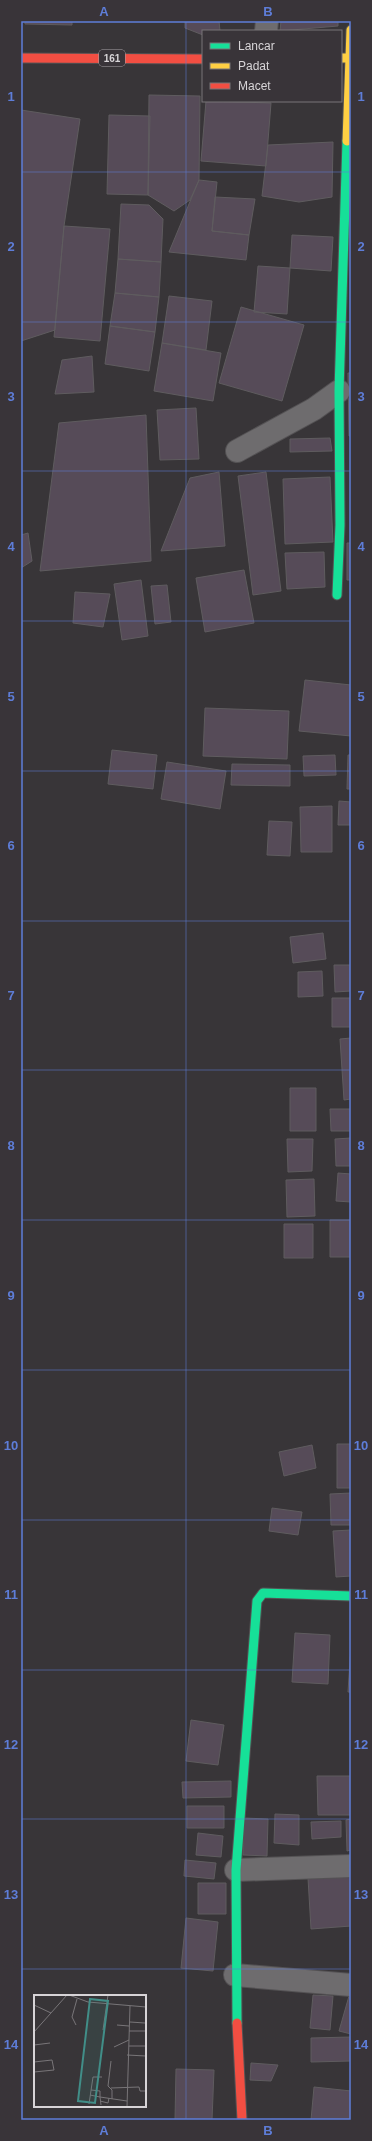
<svg xmlns="http://www.w3.org/2000/svg" width="372" height="2141" font-family="Helvetica,sans-serif">
<style>
.building{fill:#564b58;stroke:#5f5c5f}
.lines{fill:none;stroke-linecap:round;stroke-linejoin:round}
.street-casing{stroke:#545254;stroke-width:24}
.fast-casing{stroke:#545254;stroke-width:11}
.slow-casing{stroke:#545254;stroke-width:11}
.jam-casing{stroke:#545254;stroke-width:11}
.street{stroke:#6e6c6e;stroke-width:22}
.fast{stroke:#16e098;stroke-width:9}
.slow{stroke:#ffcf43;stroke-width:9}
.jam{stroke:#f24e42;stroke-width:9}
.grid{fill:none;stroke:#5e7dd8;stroke-width:1;stroke-opacity:0.55}
.labels{text-anchor:middle;stroke-width:3;stroke-linejoin:round;paint-order:stroke}
.shield{fill:#393439;stroke:#a8a4a8;stroke-width:1}
.shield-label{font-size:10px;font-weight:bold;fill:#d7d4d7}
.inset-road{fill:none;stroke:#787578;stroke-width:1}
.view{fill:#418e88;fill-opacity:0.15;stroke:#418e88;stroke-width:2}
.inset-edge{fill:none;stroke:#d7d4d7;stroke-width:2}
.neatline{fill:none;stroke:#5e7dd8;stroke-width:1.5}
.grid-label{font-size:13px;text-anchor:middle;font-weight:bold;fill:#5e7dd8}
</style>
<rect width="100%" height="100%" fill="#383538"/>
<path class="building" d="M 25,21 L 72,21 L 72,25 L 25,24 Z
M 185,21 L 219,21 L 220,31 L 203,31 L 203,35 L 185,28 Z
M 281,21 L 338,21 L 338,26 L 280,31 Z
M 149,95 L 200,96 L 199,180 L 190,200 L 174,211 L 148,195 Z
M 206,101 L 271,103 L 266,166 L 201,161 Z
M 21,110 L 80,119 L 64,226 L 55,330 L 21,341 Z
M 109,115 L 150,116 L 148,195 L 107,194 Z
M 333,142 L 332,197 L 299,202 L 262,196 L 268,145 Z
M 199,180 L 217,182 L 212,231 L 249,235 L 246,260 L 169,252 Z
M 215,197 L 255,199 L 249,235 L 212,231 Z
M 121,204 L 149,205 L 163,219 L 161,262 L 118,259 Z
M 64,226 L 110,229 L 100,341 L 54,337 Z
M 292,235 L 333,237 L 331,271 L 290,268 Z
M 118,259 L 161,262 L 159,297 L 115,293 Z
M 258,266 L 290,268 L 287,314 L 254,312 Z
M 115,293 L 159,297 L 155,332 L 110,326 Z
M 169,296 L 212,301 L 206,350 L 162,343 Z
M 241,307 L 304,325 L 282,401 L 219,383 Z
M 110,326 L 155,332 L 149,371 L 105,364 Z
M 162,343 L 221,353 L 213,401 L 154,391 Z
M 92,356 L 94,392 L 55,394 L 62,360 Z
M 348,373 L 351,373 L 351,436 L 349,436 Z
M 196,408 L 199,459 L 160,460 L 157,410 Z
M 146,415 L 151,561 L 40,571 L 59,423 Z
M 330,438 L 332,451 L 290,452 L 290,439 Z
M 219,472 L 225,546 L 161,551 L 190,478 Z
M 266,472 L 281,591 L 253,595 L 238,476 Z
M 330,477 L 333,542 L 285,544 L 283,479 Z
M 28,533 L 32,561 L 21,568 L 21,535 Z
M 347,543 L 351,543 L 351,580 L 347,580 Z
M 324,552 L 325,587 L 287,589 L 285,553 Z
M 244,570 L 254,623 L 205,632 L 196,578 Z
M 141,580 L 148,636 L 122,640 L 114,584 Z
M 167,585 L 171,622 L 155,624 L 151,586 Z
M 75,592 L 110,594 L 103,627 L 73,623 Z
M 305,680 L 351,685 L 351,736 L 299,731 Z
M 205,708 L 289,711 L 287,759 L 203,756 Z
M 112,750 L 157,755 L 153,789 L 108,784 Z
M 335,755 L 336,775 L 304,776 L 303,756 Z
M 348,755 L 351,755 L 351,789 L 347,789 Z
M 167,762 L 226,771 L 220,809 L 161,799 Z
M 232,764 L 290,765 L 290,786 L 231,785 Z
M 339,801 L 351,802 L 351,825 L 338,825 Z
M 332,806 L 332,852 L 301,852 L 300,807 Z
M 269,821 L 292,822 L 290,856 L 267,855 Z
M 323,933 L 326,959 L 293,963 L 290,937 Z
M 334,965 L 351,965 L 351,991 L 335,992 Z
M 322,971 L 323,996 L 298,997 L 298,972 Z
M 332,998 L 351,998 L 351,1027 L 332,1027 Z
M 351,1038 L 351,1099 L 344,1100 L 340,1039 Z
M 290,1088 L 316,1088 L 316,1131 L 290,1131 Z
M 330,1109 L 351,1109 L 351,1131 L 331,1131 Z
M 351,1138 L 351,1166 L 336,1166 L 335,1139 Z
M 287,1139 L 313,1139 L 312,1171 L 288,1172 Z
M 338,1173 L 351,1174 L 351,1202 L 336,1201 Z
M 314,1179 L 315,1216 L 287,1217 L 286,1180 Z
M 330,1220 L 351,1220 L 351,1257 L 330,1257 Z
M 284,1224 L 313,1224 L 313,1258 L 284,1258 Z
M 337,1444 L 351,1444 L 351,1488 L 337,1488 Z
M 312,1445 L 316,1468 L 284,1476 L 279,1452 Z
M 351,1493 L 351,1525 L 331,1525 L 330,1494 Z
M 272,1508 L 302,1512 L 298,1535 L 269,1531 Z
M 351,1530 L 351,1576 L 336,1577 L 333,1531 Z
M 295,1633 L 330,1635 L 328,1684 L 292,1682 Z
M 351,1645 L 351,1692 L 348,1692 Z
M 191,1720 L 224,1725 L 218,1765 L 186,1761 Z
M 317,1776 L 351,1776 L 351,1815 L 318,1815 Z
M 231,1781 L 231,1797 L 183,1798 L 182,1782 Z
M 187,1806 L 224,1806 L 224,1828 L 187,1828 Z
M 275,1814 L 299,1815 L 299,1845 L 274,1843 Z
M 244,1818 L 268,1819 L 267,1856 L 243,1855 Z
M 351,1819 L 351,1850 L 347,1851 L 346,1820 Z
M 341,1821 L 341,1837 L 312,1839 L 311,1822 Z
M 198,1833 L 223,1836 L 221,1857 L 196,1855 Z
M 185,1860 L 216,1863 L 214,1879 L 184,1876 Z
M 351,1876 L 351,1926 L 311,1929 L 308,1878 Z
M 198,1883 L 226,1883 L 226,1914 L 198,1914 Z
M 186,1918 L 218,1922 L 213,1971 L 181,1968 Z
M 313,1995 L 333,1996 L 330,2030 L 310,2028 Z
M 349,1996 L 351,1996 L 351,2034 L 339,2031 Z
M 351,2037 L 351,2061 L 311,2062 L 311,2038 Z
M 251,2063 L 278,2065 L 271,2081 L 250,2080 Z
M 176,2069 L 214,2070 L 212,2120 L 175,2120 Z
M 314,2087 L 351,2091 L 351,2120 L 311,2120 Z"/>
<g class="lines">
<g class="street-casing">
<path id="street" d="M 266,31 L 267,21
M 237,451 L 314,409 L 339,391
M 236,1870 L 351,1866
M 235,1975 L 351,1985"/>
</g>
<g class="fast-casing">
<path id="fast" d="M 337,595 L 340,525 L 339,391 L 347,141
M 237,2023 L 236,1870 L 257,1601 L 263,1593 L 351,1596"/>
</g>
<g class="slow-casing">
<path id="slow" d="M 341,58 L 351,58
M 347,141 L 351,30"/>
</g>
<g class="jam-casing">
<path id="jam" d="M 21,58 L 203,59
M 237,2023 L 242,2120"/>
</g>
<use href="#street" class="street"/>
<use href="#fast" class="fast"/>
<use href="#slow" class="slow"/>
<use href="#jam" class="jam"/>
</g>
<path class="grid" d="M 186,21 L 186,2120M 21,172 L 351,172M 21,322 L 351,322M 21,471 L 351,471M 21,621 L 351,621M 21,771 L 351,771M 21,921 L 351,921M 21,1070 L 351,1070M 21,1220 L 351,1220M 21,1370 L 351,1370M 21,1520 L 351,1520M 21,1670 L 351,1670M 21,1819 L 351,1819M 21,1969 L 351,1969"/>
<g class="labels">
<rect class="shield" x="99" y="50" width="26" height="16" rx="3"/>
<g class="shield-label">
<text x="112" y="62">161</text>
</g>
</g>
<g transform="translate(34 1995)">
<rect width="112" height="112" fill="#383538"/>
<path class="inset-road" d="M 35,0 L 54,7 L 112,12M 0,10 L 17,18M 96,27 L 111,28M 42,30 L 38,22 L 43,4M 83,30 L 95,31M 69,35 L 74,0M 95,36 L 112,36M 0,37 L 33,0M 0,50 L 16,48M 95,51 L 112,51M 80,52 L 95,45M 93,60 L 112,61M 77,66 L 74,91 L 78,95 L 78,104M 0,67 L 18,65 L 20,75 L 0,77M 77,93 L 105,92 L 106,96 L 112,96M 57,95 L 66,96 L 66,102 L 93,106M 56,100 L 66,102 L 67,110M 66,106 L 74,108 L 75,103M 55,109 L 59,82 L 68,82M 93,112 L 96,11"/>
<path class="view" d="M 56,4 L 74,6 L 61,108 L 44,106 Z"/>
<rect width="112" height="112" class="inset-edge"/>
</g>
<rect width="372" height="2141" fill="none" stroke="#393439" stroke-width="44"/>
<rect x="202" y="30" width="140" height="72" fill="#393439" stroke="#787478"/>
<rect x="210" y="43" width="20" height="6" fill="#16e098" stroke="#787478"/>
<text x="238" y="50" font-size="12" fill="#d7d4d7">Lancar</text>
<rect x="210" y="63" width="20" height="6" fill="#ffcf43" stroke="#787478"/>
<text x="238" y="70" font-size="12" fill="#d7d4d7">Padat</text>
<rect x="210" y="83" width="20" height="6" fill="#f24e42" stroke="#787478"/>
<text x="238" y="90" font-size="12" fill="#d7d4d7">Macet</text>
<rect x="22" y="22" width="328" height="2097" class="neatline"/>
<g class="grid-label">
<text x="104" y="16">A</text>
<text x="268" y="16">B</text>
<text x="11" y="101">1</text>
<text x="361" y="101">1</text>
<text x="11" y="251">2</text>
<text x="361" y="251">2</text>
<text x="11" y="401">3</text>
<text x="361" y="401">3</text>
<text x="11" y="551">4</text>
<text x="361" y="551">4</text>
<text x="11" y="701">5</text>
<text x="361" y="701">5</text>
<text x="11" y="850">6</text>
<text x="361" y="850">6</text>
<text x="11" y="1000">7</text>
<text x="361" y="1000">7</text>
<text x="11" y="1150">8</text>
<text x="361" y="1150">8</text>
<text x="11" y="1300">9</text>
<text x="361" y="1300">9</text>
<text x="11" y="1450">10</text>
<text x="361" y="1450">10</text>
<text x="11" y="1599">11</text>
<text x="361" y="1599">11</text>
<text x="11" y="1749">12</text>
<text x="361" y="1749">12</text>
<text x="11" y="1899">13</text>
<text x="361" y="1899">13</text>
<text x="11" y="2049">14</text>
<text x="361" y="2049">14</text>
<text x="104" y="2135">A</text>
<text x="268" y="2135">B</text>
</g>
</svg>
